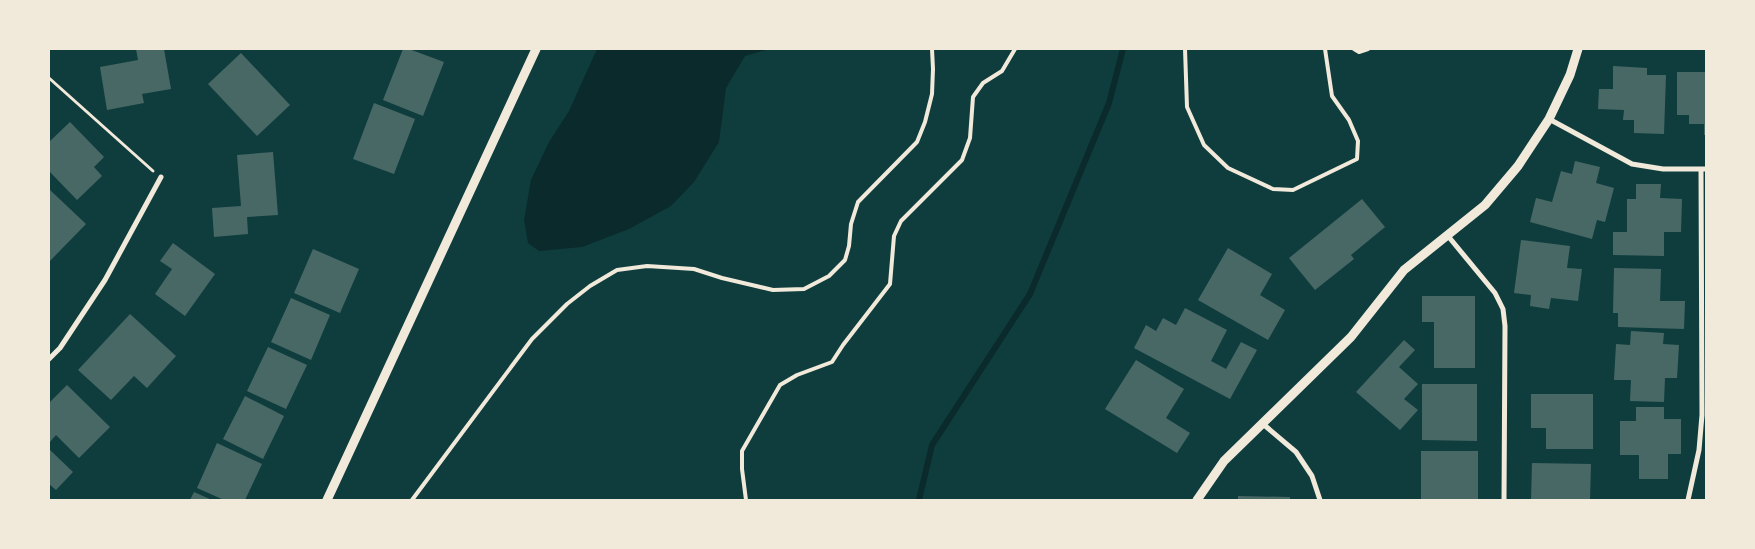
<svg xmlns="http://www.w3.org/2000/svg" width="1755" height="549" font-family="'Fira Sans',sans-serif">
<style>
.water{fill:#0a2a2b}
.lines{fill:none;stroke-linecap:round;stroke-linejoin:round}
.stream{stroke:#0a2a2b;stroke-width:6}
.building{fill:#486865}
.path{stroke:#f1e9da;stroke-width:3}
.service{stroke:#f1e9da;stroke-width:4}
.minor{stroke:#f1e9da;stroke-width:5}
.tertiary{stroke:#f1e9da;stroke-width:9}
</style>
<rect width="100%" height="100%" fill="#0f3d3e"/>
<path class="water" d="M 597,49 L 769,49 L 745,56 L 726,88 L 719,142 L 694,182 L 671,206 L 629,229 L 582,247 L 539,251 L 528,243 L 524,220 L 531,180 L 549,142 L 569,111 Z"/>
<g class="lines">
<path class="stream" d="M 919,500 L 932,445 L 1030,294 L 1109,103 L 1123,49"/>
</g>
<path class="building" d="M 136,49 L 164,49 L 171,89 L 142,94 L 144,103 L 107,110 L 100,67 L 138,60 Z
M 403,49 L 409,49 L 444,62 L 423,116 L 383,100 Z
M 241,53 L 290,105 L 257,136 L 208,84 Z
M 1613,66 L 1647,68 L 1647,75 L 1666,75 L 1664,134 L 1634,133 L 1634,120 L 1623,120 L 1624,110 L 1598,109 L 1599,89 L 1613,89 Z
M 1677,72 L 1706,72 L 1706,135 L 1704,135 L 1704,124 L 1689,124 L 1689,115 L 1677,115 Z
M 374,103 L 415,119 L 394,174 L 353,159 Z
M 70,122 L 104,157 L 94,167 L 102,176 L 77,200 L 49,171 L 49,142 Z
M 273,152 L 278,215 L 247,217 L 248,234 L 214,237 L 212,208 L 241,206 L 237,155 Z
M 1575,161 L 1600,167 L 1596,183 L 1614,188 L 1605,222 L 1597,220 L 1592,239 L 1530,222 L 1536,198 L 1552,202 L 1561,171 L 1572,174 Z
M 1636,184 L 1661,184 L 1660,198 L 1682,199 L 1681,232 L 1664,232 L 1664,256 L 1613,255 L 1613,232 L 1627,232 L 1627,199 L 1636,199 Z
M 50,190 L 86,224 L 49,262 L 49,191 Z
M 1362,199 L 1385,227 L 1351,255 L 1354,259 L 1315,290 L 1289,258 Z
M 1521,240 L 1570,246 L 1567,268 L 1582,269 L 1578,301 L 1551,298 L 1549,309 L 1530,306 L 1531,295 L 1514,293 Z
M 173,243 L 215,274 L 185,316 L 155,294 L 172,269 L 160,261 Z
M 1228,248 L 1272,274 L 1260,295 L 1285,310 L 1268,340 L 1198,300 Z
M 313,249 L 359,269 L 340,313 L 294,293 Z
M 1614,268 L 1661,269 L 1660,301 L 1685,301 L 1684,329 L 1618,327 L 1618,313 L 1613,313 Z
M 1422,296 L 1475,296 L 1475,368 L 1434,368 L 1434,322 L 1422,322 Z
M 291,298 L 330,315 L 311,360 L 271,342 Z
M 1185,308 L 1227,330 L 1211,361 L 1226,369 L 1241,342 L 1257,350 L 1230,399 L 1134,348 L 1146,325 L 1156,331 L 1163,318 L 1176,325 Z
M 130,314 L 176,356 L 147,388 L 134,376 L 111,400 L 78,370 Z
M 1631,331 L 1664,333 L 1663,344 L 1679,345 L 1677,378 L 1665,378 L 1664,402 L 1630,401 L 1631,380 L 1614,380 L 1616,344 L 1630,345 Z
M 1404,340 L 1415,350 L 1399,367 L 1418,384 L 1404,399 L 1418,410 L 1400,430 L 1356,392 Z
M 268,347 L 307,365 L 286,409 L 247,391 Z
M 1136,360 L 1184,389 L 1166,418 L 1190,433 L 1177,453 L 1105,409 Z
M 1422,384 L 1477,384 L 1477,441 L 1422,440 Z
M 67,385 L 110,427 L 79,458 L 56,435 L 49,443 L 49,403 Z
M 1531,394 L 1593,394 L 1593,449 L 1546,449 L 1546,428 L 1531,428 Z
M 245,396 L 284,416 L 263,459 L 223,439 Z
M 1636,407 L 1664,407 L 1664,419 L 1681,419 L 1681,454 L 1668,454 L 1668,479 L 1639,479 L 1639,455 L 1620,455 L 1620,421 L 1636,421 Z
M 217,443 L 262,464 L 245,500 L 224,500 L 197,488 Z
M 49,449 L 73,472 L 56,490 L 49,484 Z
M 1421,451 L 1478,451 L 1478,500 L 1421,500 Z
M 1532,463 L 1591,464 L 1590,500 L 1531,500 Z
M 194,492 L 212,500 L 190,500 Z
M 1238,496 L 1290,497 L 1290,500 L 1238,500 Z"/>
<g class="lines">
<path class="path" d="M 49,78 L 153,171"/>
<path class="service" d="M 1185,49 L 1187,107 L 1204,145 L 1228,168 L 1273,189 L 1293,190 L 1357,159 L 1358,141 L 1349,120 L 1332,96 L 1325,49
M 1354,49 L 1359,52 L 1368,49
M 412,500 L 532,339 L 567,304 L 590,286 L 617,270 L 647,266 L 694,269 L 722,278 L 773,290 L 804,289 L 829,276 L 845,260 L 849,246 L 851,224 L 858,202 L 917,142 L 925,122 L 932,94 L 933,69 L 932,49
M 746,500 L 742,469 L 742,451 L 780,385 L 797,375 L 832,362 L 843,345 L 890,284 L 894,236 L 901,221 L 962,160 L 970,138 L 973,97 L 983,83 L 1002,71 L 1015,49"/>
<path class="minor" d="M 1549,119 L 1632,164 L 1663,169 L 1706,169
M 1448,236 L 1495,293 L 1503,309 L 1505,326 L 1504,500
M 49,359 L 60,348 L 105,280 L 161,177
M 1263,424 L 1296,452 L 1312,476 L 1320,500
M 1688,500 L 1699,450 L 1702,415 L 1701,169"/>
<path class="tertiary" d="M 327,500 L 536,49
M 1197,500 L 1224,461 L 1351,337 L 1404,270 L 1485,205 L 1518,166 L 1549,119 L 1570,75 L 1578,49"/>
</g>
<rect width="1755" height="549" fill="none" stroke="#f1e9da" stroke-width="100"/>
</svg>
